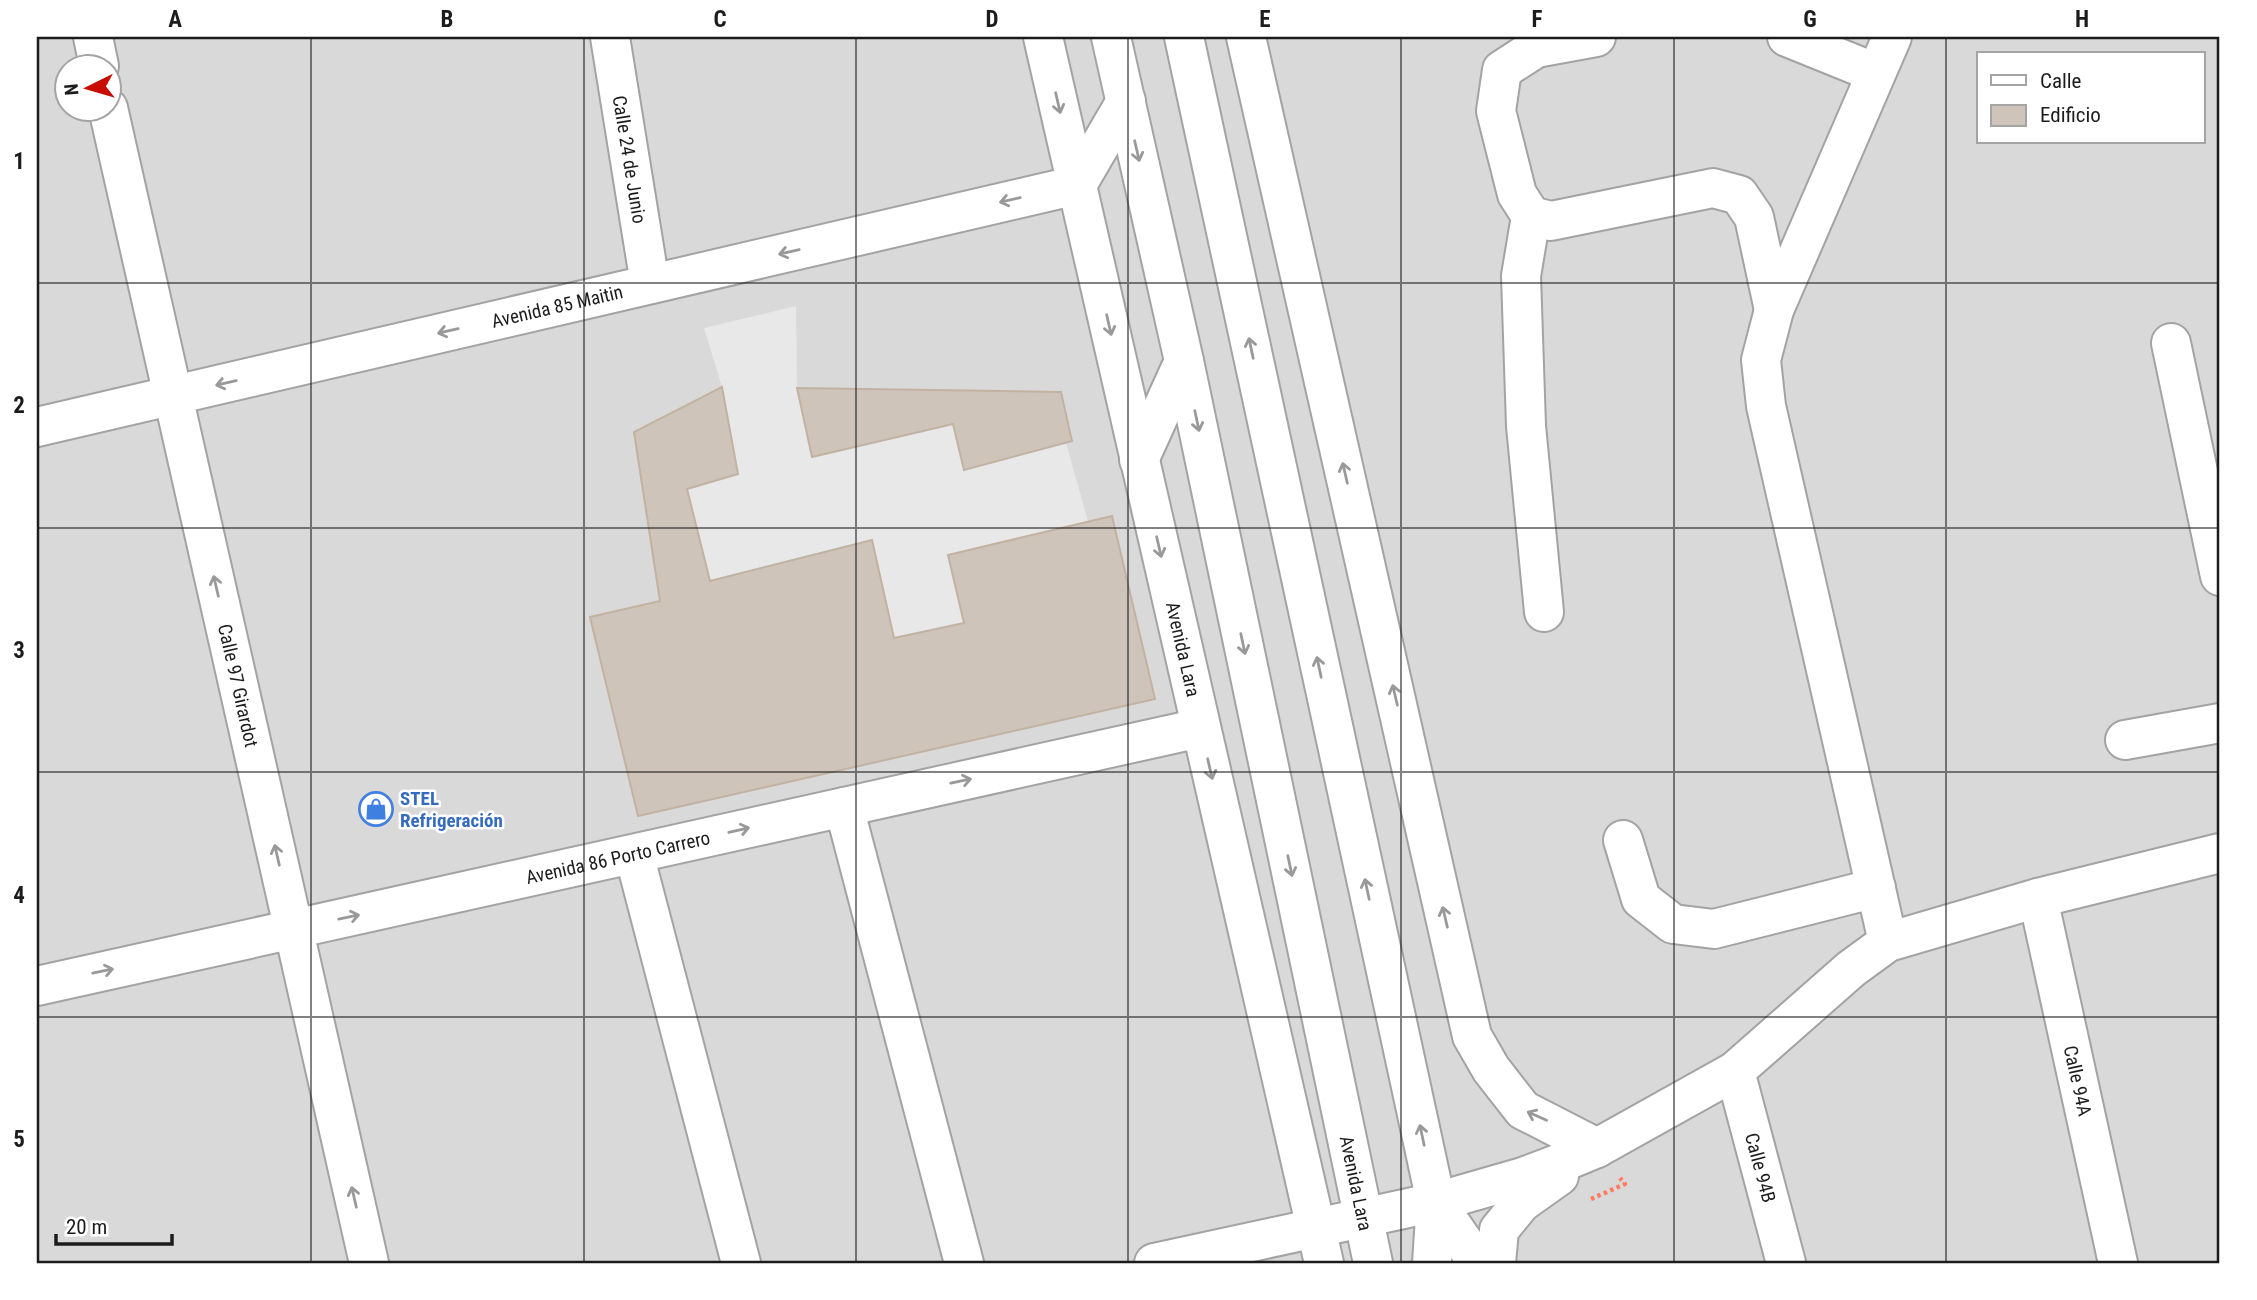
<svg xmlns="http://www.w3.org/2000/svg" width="2257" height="1300" font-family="'Roboto Condensed',sans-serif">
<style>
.residential{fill:#dad9d9;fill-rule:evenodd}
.parking{fill:#e8e8e8}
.building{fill:#cfc4b9;stroke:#c2b2a2;stroke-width:2}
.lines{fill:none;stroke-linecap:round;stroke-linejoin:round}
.minor-casing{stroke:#a3a3a3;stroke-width:42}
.path{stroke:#ff7c61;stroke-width:4.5;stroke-dasharray:3.5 3.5;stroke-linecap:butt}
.minor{stroke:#fff;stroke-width:38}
.oneway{stroke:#999}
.grid{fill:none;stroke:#1c1c1c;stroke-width:2;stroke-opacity:0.55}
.labels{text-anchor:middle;stroke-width:5;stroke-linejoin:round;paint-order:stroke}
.street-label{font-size:19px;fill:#1c1c1c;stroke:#fff}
.shop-label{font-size:19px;font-weight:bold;fill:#366cbe;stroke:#fff;text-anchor:start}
.neatline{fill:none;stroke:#1c1c1c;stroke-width:2.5}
.grid-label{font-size:23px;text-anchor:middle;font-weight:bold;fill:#1c1c1c}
</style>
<rect width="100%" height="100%" fill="#efebe1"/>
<path class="residential" d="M 37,37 L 2220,37 L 2220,1263 L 37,1263 ZM 1979,54 L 2203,54 L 2203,142 L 1979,142 ZM 66,66 L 108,66 L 108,108 L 66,108 Z"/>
<path class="parking" d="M 796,306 L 797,388 L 812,457 L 953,424 L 965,470 L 1066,443 L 1088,521 L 948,555 L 964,623 L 894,638 L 872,541 L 710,581 L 687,489 L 738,474 L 722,387 L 704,328 Z"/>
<path class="building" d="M 722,387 L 738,474 L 687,489 L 710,581 L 872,540 L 894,638 L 964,623 L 948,555 L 1112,516 L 1155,699 L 638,816 L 590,617 L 660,601 L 634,432 Z
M 797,388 L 1061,392 L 1072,441 L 964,470 L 953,424 L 812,457 Z"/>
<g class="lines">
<g class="minor-casing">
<g id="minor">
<path d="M 93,37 L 99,66"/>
<path id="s1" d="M 610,37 L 650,284"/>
<path id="s2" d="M 1043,37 L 1324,1263"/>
<path id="s3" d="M 1111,37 L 1184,361 L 1373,1263"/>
<path d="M 1184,37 L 1436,1202 L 1432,1263"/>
<path d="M 1246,37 L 1472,1036 L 1491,1069 L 1523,1110 L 1597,1148"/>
<path d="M 1596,37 L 1536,48 L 1502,70 L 1496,111 L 1517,194 L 1531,216 L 1551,221 L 1713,188 L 1739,195 L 1754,217 L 1774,310"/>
<path d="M 1787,37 L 1876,73"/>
<path id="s4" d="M 108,108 L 369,1263"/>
<path d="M 1531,216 L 1521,276 L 1526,426 L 1544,612"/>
<path d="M 2171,343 L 2220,576"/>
<path id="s5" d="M 37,427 L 1077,185 L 1126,101"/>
<path d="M 1139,460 L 1184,361"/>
<path d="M 2125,740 L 2220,723"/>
<path d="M 844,807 L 964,1263"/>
<path d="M 1623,840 L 1641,899 L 1673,924 L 1714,929 L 1876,888"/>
<path d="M 634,854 L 741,1263"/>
<path id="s6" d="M 2038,898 L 2118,1263"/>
<path d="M 1888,942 L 1766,406 L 1761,360 L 1774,310 L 1892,37"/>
<path id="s7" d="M 37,986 L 1200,728"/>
<path id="s8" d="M 1735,1071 L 1786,1263"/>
<path d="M 1436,1202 L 1478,1263"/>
<path d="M 1154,1263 L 1436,1202 L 1523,1177 L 1568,1160 L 1597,1148 L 1735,1071 L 1851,969 L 1888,942 L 2038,898 L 2220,853"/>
<path d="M 1496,1263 L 1499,1230 L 1521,1203 L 1559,1176"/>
</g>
</g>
<path class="path" d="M 1591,1199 L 1625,1184 L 1620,1178"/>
<use href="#minor" class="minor"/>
</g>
<defs><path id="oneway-shaft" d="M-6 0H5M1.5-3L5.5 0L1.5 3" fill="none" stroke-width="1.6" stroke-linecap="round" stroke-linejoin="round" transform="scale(1.75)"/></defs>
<g class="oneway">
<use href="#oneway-shaft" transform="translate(1058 103) rotate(77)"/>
<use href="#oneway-shaft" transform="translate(1137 151) rotate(77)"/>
<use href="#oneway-shaft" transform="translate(1010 200) rotate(167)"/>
<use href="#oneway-shaft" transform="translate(789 252) rotate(167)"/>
<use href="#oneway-shaft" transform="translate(1109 325) rotate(77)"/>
<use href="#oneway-shaft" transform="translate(448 331) rotate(167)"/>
<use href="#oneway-shaft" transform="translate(1251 348) rotate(-102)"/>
<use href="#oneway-shaft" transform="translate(226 383) rotate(167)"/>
<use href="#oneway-shaft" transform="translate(1197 421) rotate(78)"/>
<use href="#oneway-shaft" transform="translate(1345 473) rotate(-103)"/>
<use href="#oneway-shaft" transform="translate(1159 547) rotate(77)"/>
<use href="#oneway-shaft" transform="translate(216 586) rotate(-103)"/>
<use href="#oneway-shaft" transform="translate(1243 644) rotate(78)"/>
<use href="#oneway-shaft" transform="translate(1319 667) rotate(-102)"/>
<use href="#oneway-shaft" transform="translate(1395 695) rotate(-103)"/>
<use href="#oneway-shaft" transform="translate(1210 769) rotate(77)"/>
<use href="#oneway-shaft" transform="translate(961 781) rotate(-12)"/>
<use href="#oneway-shaft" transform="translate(739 830) rotate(-13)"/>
<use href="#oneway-shaft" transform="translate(277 855) rotate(-103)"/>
<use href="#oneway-shaft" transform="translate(1290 866) rotate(78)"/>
<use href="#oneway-shaft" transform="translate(1367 889) rotate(-102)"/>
<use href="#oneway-shaft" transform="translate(349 917) rotate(-12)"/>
<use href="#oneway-shaft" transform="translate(1445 917) rotate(-103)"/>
<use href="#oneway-shaft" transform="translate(103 971) rotate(-12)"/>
<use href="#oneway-shaft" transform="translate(1537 1116) rotate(-156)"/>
<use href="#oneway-shaft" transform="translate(1422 1135) rotate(-102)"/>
<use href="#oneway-shaft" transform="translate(354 1197) rotate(-103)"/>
</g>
<path class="grid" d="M 311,37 L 311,1263M 584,37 L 584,1263M 856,37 L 856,1263M 1128,37 L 1128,1263M 1401,37 L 1401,1263M 1674,37 L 1674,1263M 1946,37 L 1946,1263M 37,283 L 2220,283M 37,528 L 2220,528M 37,772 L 2220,772M 37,1017 L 2220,1017"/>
<defs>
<g id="shop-ring" transform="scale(1.75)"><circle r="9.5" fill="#fff" stroke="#3f7fe0" stroke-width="1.5"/><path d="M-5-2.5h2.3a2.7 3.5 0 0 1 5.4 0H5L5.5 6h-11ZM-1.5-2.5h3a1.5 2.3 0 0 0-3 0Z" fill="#3f7fe0"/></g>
</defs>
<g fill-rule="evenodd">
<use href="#shop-ring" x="376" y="809"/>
</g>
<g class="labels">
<g class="street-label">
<text dy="7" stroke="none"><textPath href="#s1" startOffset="124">Calle 24 de Junio</textPath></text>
<text dy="7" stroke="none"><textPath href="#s5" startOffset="534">Avenida 85 Maitin</textPath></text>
<text dy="7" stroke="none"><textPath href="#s2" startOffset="628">Avenida Lara</textPath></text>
<text dy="7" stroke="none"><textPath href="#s4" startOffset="592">Calle 97 Girardot</textPath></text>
<text dy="7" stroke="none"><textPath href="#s7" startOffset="595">Avenida 86 Porto Carrero</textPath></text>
<text dy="7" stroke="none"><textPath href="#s6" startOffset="187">Calle 94A</textPath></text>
<text dy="7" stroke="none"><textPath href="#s8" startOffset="100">Calle 94B</textPath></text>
<text dy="7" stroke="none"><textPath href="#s3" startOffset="1172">Avenida Lara</textPath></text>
</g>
<g class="shop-label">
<text x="400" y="805">STEL<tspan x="400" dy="22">Refrigeración</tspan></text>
</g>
</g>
<rect width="2257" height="1300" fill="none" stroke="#ffffff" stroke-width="77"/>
<rect x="1977" y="52" width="228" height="91" fill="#ffffff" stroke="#a4a4a4" stroke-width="2"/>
<rect x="1991" y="75" width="35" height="10" fill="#ffffff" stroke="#a4a4a4" stroke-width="2"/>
<text x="2040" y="88" font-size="21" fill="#1c1c1c">Calle</text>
<rect x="1991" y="105" width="35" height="21" fill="#cfc4b9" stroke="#a4a4a4" stroke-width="2"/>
<text x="2040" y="122" font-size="21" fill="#1c1c1c">Edificio</text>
<g transform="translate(88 88) rotate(265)"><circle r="33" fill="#ffffff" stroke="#a4a4a4" stroke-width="2"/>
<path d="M0-5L12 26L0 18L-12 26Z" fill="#c80d00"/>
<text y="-10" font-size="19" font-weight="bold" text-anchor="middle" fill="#1c1c1c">N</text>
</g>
<path d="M56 1234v10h116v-10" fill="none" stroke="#1c1c1c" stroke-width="3.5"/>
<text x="66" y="1234" font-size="21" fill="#1c1c1c" stroke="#ffffff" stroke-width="5" paint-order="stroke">20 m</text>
<rect x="38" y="38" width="2180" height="1224" class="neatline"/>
<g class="grid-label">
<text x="175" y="27">A</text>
<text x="447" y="27">B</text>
<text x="720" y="27">C</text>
<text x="992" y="27">D</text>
<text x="1265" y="27">E</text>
<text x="1537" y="27">F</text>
<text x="1810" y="27">G</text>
<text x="2082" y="27">H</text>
<text x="19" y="169">1</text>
<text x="19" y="413">2</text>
<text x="19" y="658">3</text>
<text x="19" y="903">4</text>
<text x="19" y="1147">5</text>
</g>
</svg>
